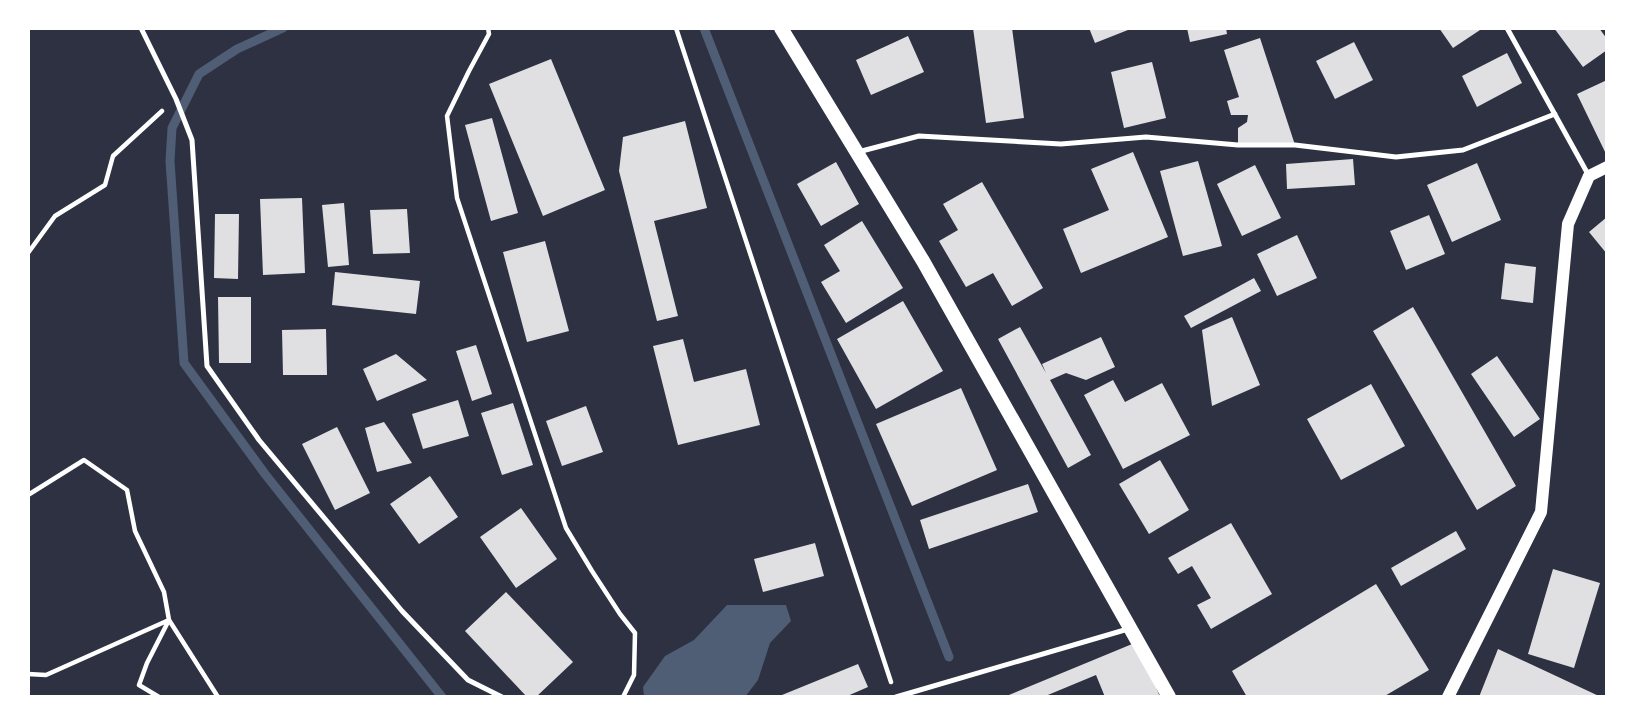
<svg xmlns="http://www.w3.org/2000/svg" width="1635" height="725" font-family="Lato,sans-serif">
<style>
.water{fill:#4f5d75}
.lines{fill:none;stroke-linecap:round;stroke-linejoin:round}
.stream{stroke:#4f5d75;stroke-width:9}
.building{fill:#e0e0e3}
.path{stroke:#fff;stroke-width:4.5}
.service{stroke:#fff;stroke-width:5}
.tertiary{stroke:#fff;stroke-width:12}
.secondary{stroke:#fff;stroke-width:14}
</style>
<rect width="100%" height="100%" fill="#2d3142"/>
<path class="water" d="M 727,605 L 786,605 L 791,621 L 770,643 L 758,680 L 745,697 L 644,697 L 643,687 L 665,656 L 694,640 Z"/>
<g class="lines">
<path class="stream" d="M 283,28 L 237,49 L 199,74 L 172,128 L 170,161 L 184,363 L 265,474 L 442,697
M 704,28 L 949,657"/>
</g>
<path class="building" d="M 973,28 L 1012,28 L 1024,118 L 986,123 Z
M 1089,28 L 1133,28 L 1095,43 Z
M 1187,28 L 1226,28 L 1227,34 L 1190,42 Z
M 1439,28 L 1483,28 L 1453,48 Z
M 1554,28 L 1599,28 L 1607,39 L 1607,50 L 1583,67 Z
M 908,36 L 924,72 L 871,95 L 856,60 Z
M 1260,38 L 1295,145 L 1238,145 L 1238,128 L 1247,122 L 1248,115 L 1231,115 L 1227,101 L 1239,97 L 1224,50 Z
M 1354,42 L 1373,80 L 1335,99 L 1316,61 Z
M 1507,53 L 1522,83 L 1477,107 L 1462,76 Z
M 551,59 L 605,190 L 543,216 L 489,84 Z
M 1152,62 L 1166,118 L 1124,128 L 1111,72 Z
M 1607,80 L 1607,156 L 1577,94 Z
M 492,118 L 518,213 L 491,221 L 465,125 Z
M 685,121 L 707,208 L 654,221 L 678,316 L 657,321 L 619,171 L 623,137 Z
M 1133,152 L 1168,237 L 1081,273 L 1063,229 L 1109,210 L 1091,169 Z
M 1353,159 L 1355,185 L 1287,189 L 1286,164 Z
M 1198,161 L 1222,246 L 1183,256 L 1160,171 Z
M 836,162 L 859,204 L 821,226 L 797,184 Z
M 1477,163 L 1501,220 L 1452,242 L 1427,185 Z
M 1255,165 L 1281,218 L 1242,236 L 1217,184 Z
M 982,182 L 1043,288 L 1012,306 L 993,273 L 966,287 L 939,241 L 958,230 L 943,204 Z
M 302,198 L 305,273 L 263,275 L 260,199 Z
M 344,203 L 349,265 L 328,267 L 322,205 Z
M 407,209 L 410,253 L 373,254 L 370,210 Z
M 215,214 L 239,214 L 238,279 L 214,278 Z
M 1429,215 L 1445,254 L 1406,270 L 1390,231 Z
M 1607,217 L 1607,254 L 1589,232 Z
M 862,221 L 903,288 L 846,323 L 821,282 L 840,271 L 824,245 Z
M 1297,235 L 1317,278 L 1277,296 L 1257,254 Z
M 545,241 L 569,331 L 527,342 L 503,252 Z
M 1505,263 L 1536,267 L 1533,303 L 1501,299 Z
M 335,272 L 420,281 L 416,314 L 332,305 Z
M 1254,278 L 1261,291 L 1191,328 L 1184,316 Z
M 218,297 L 251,297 L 251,363 L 219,363 Z
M 903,301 L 943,371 L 876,409 L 837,339 Z
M 1413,307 L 1516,486 L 1477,510 L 1373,331 Z
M 1232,317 L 1260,385 L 1212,406 L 1202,330 Z
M 1020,327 L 1046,373 L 1042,364 L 1101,337 L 1115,367 L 1086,380 L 1066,373 L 1050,380 L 1091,455 L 1068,468 L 998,339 Z
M 326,329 L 327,375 L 283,375 L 282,330 Z
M 683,339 L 694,382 L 746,369 L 760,425 L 678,445 L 653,346 Z
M 476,345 L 492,394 L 472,401 L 456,351 Z
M 396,354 L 427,380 L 377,401 L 363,369 Z
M 1497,356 L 1540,419 L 1514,437 L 1471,374 Z
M 1113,380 L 1125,402 L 1162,383 L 1190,435 L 1123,469 L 1084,395 Z
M 1371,384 L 1405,446 L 1341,480 L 1307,419 Z
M 961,388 L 997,470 L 912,506 L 876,424 Z
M 458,400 L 469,436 L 423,449 L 412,414 Z
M 513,403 L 533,465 L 502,475 L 481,413 Z
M 586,406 L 603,452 L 562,466 L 546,421 Z
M 384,422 L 412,463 L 377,472 L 365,428 Z
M 337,427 L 370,493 L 335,510 L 302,444 Z
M 1160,460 L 1189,510 L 1149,534 L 1119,484 Z
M 430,476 L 458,517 L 419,544 L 390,504 Z
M 1028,484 L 1038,512 L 929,549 L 920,520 Z
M 521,508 L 557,559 L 516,588 L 480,537 Z
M 1231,523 L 1272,594 L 1211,629 L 1197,605 L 1211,598 L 1192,566 L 1178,574 L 1168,558 Z
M 1456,531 L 1466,549 L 1401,586 L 1391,568 Z
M 815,543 L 824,576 L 763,592 L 754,559 Z
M 1553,569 L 1600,583 L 1574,668 L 1528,654 Z
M 1376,584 L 1429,670 L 1383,697 L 1247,697 L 1232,671 Z
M 506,592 L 573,662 L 536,697 L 527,697 L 465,631 Z
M 1137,642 L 1160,697 L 1105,697 L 1096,675 L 1043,697 L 1004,697 Z
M 1498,649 L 1601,697 L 1479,697 Z
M 858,664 L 868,687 L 845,697 L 783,697 L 782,695 Z"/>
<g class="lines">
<path class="path" d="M 488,28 L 489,34 L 469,71 L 447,116 L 457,198 L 566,528 L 592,571 L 620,614 L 635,633 L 634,675 L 623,697
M 676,28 L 891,682
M 28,253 L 55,216 L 105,185 L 113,156 L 162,111
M 28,495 L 84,460 L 127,490 L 135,531 L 164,592 L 169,620 L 147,663 L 139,685 L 159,697
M 28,674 L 46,675 L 169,620 L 218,697"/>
<path class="service" d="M 141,28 L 176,99 L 192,140 L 207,366 L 259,440 L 402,611 L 468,680 L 502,697
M 1507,28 L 1589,176
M 858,152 L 919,136 L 1061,144 L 1146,137 L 1238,145 L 1295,145 L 1396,157 L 1463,150 L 1555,114
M 896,697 L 1128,629"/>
<path class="tertiary" d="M 1448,697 L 1541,512 L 1568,224 L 1589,176 L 1607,167"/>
<path class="secondary" d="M 781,28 L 923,261 L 1169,697"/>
</g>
<rect width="1635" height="725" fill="none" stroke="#ffffff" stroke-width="60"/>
</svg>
